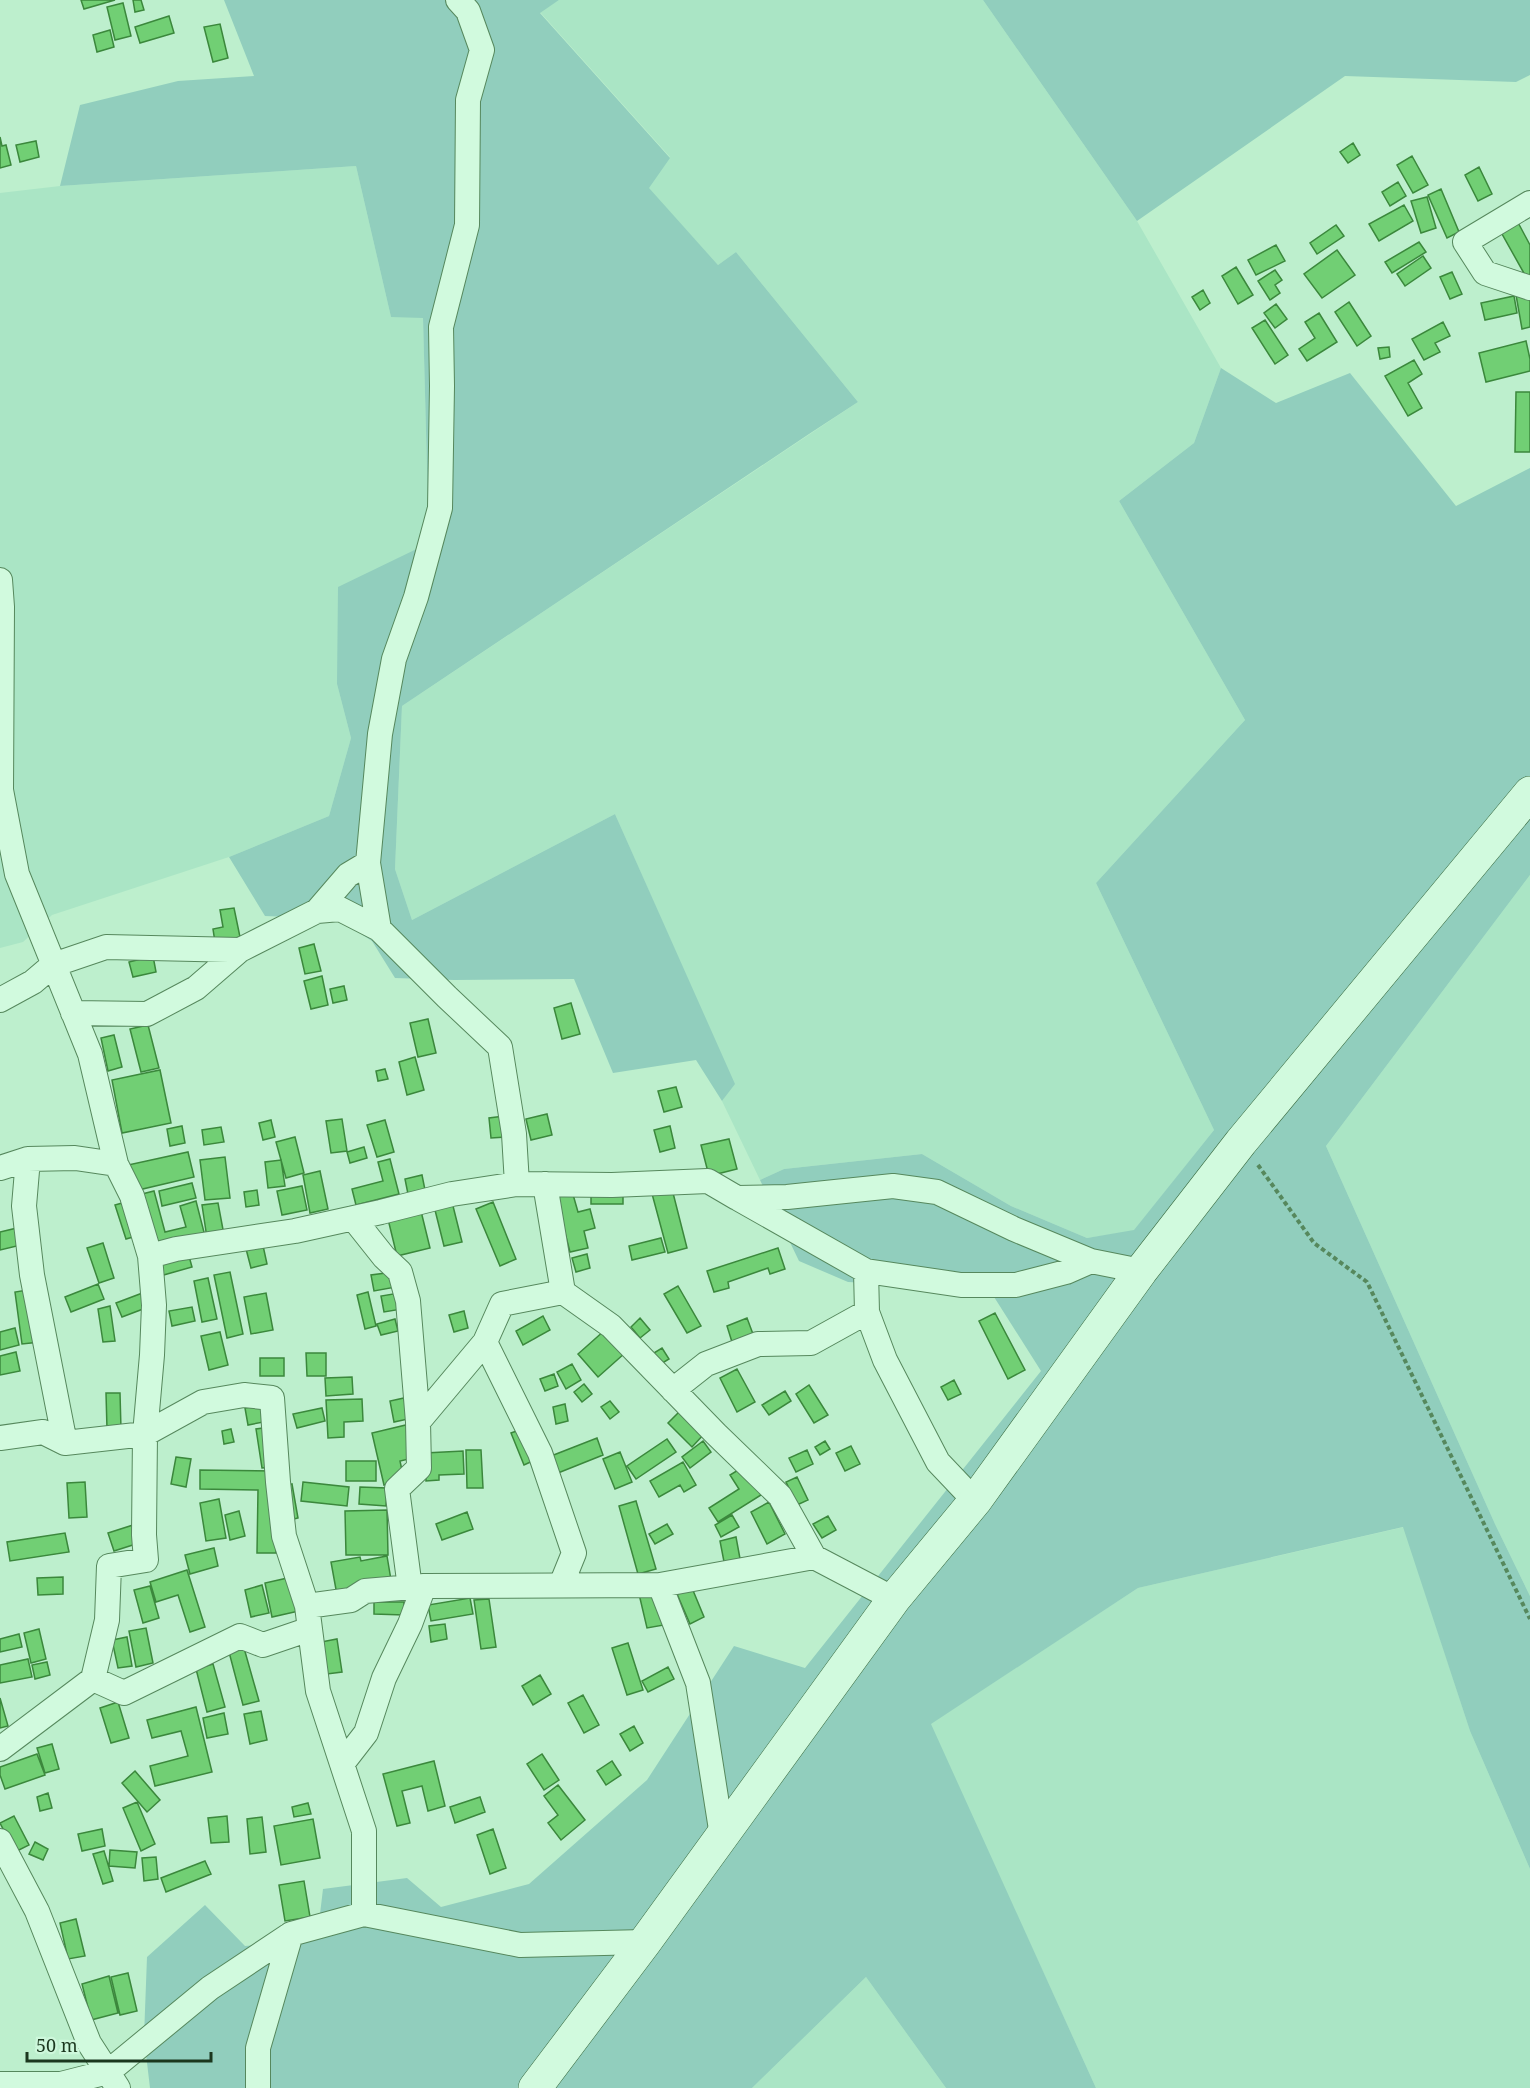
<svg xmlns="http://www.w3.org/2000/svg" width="1530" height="2088" font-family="'Noto Serif',serif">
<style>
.farmland{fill:#aae5c5}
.green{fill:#91cebd}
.building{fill:#71cf74;stroke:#3b883c;stroke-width:1.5}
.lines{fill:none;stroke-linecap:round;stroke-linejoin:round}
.street-casing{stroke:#56885d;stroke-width:26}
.secondary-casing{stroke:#396a3f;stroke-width:34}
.path{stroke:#56885d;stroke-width:4;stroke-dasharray:4.5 3;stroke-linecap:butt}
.street{stroke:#d1fade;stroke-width:24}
.secondary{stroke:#d1fade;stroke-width:33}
</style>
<rect width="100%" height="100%" fill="#bdefcd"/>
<path class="farmland" d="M 559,0 L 983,0 L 1137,221 L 1221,368 L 1194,443 L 1119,501 L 1245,720 L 1096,883 L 1214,1130 L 1134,1231 L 1087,1238 L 1011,1206 L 922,1154 L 784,1169 L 760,1180 L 722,1101 L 734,1084 L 615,814 L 412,920 L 395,869 L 402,706 L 858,402 L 736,252 L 718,265 L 648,188 L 670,157 L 540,12 Z
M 356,166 L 391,317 L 423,317 L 429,543 L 337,684 L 351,738 L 329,816 L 229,857 L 52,915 L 23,942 L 0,948 L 0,193 L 60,186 Z
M 1530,875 L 1530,1596 L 1495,1524 L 1326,1146 Z
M 1404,1527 L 1470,1731 L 1530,1869 L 1530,2088 L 1096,2088 L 930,1724 L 1138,1588 Z
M 866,1977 L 946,2088 L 752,2088 Z"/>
<path class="green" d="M 224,0 L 559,0 L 540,13 L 670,158 L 649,188 L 718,265 L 736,252 L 858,402 L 809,434 L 402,706 L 395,869 L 412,920 L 615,814 L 735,1084 L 722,1101 L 696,1060 L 613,1073 L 574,979 L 454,980 L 395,978 L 372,941 L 338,919 L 265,916 L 229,857 L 329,816 L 351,738 L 337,684 L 338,587 L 429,543 L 423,318 L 391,317 L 356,166 L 60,186 L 80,105 L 178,81 L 254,76 Z
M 983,0 L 1530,0 L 1530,75 L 1516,82 L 1345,76 L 1137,221 Z
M 1221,368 L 1276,403 L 1350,373 L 1456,506 L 1530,468 L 1530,875 L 1326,1146 L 1495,1524 L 1530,1596 L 1530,1869 L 1470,1731 L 1403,1527 L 1138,1588 L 931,1724 L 1096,2088 L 946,2088 L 866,1977 L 752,2088 L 150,2088 L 144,2037 L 147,1957 L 205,1905 L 245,1946 L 317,1939 L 323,1889 L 407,1878 L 441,1907 L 529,1884 L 647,1780 L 734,1646 L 805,1668 L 1041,1371 L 989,1289 L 848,1282 L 799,1261 L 760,1180 L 784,1169 L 922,1154 L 1011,1206 L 1087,1238 L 1134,1230 L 1214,1130 L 1096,883 L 1245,720 L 1119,501 L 1194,443 Z"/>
<path class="building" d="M 81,0 L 115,0 L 84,9 Z
M 133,0 L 141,0 L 144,10 L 135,12 Z
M 123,3 L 131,36 L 115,40 L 107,7 Z
M 169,16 L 174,33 L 140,43 L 135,27 Z
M 220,24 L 228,58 L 213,62 L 204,27 Z
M 110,30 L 114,47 L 97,52 L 93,35 Z
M 0,137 L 2,146 L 6,145 L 11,165 L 0,168 Z
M 36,141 L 39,157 L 20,162 L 16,145 Z
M 1353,143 L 1360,155 L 1348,163 L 1340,152 Z
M 1412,156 L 1428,185 L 1413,193 L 1397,165 Z
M 1479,167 L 1492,194 L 1478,201 L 1465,175 Z
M 1398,182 L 1406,196 L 1390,206 L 1382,192 Z
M 1441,189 L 1459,232 L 1447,238 L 1428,195 Z
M 1427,197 L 1436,228 L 1421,233 L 1411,201 Z
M 1404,205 L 1413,221 L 1379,241 L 1369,224 Z
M 1514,215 L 1530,245 L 1530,284 L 1497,225 Z
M 1336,225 L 1344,236 L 1317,254 L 1310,243 Z
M 1419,242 L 1426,252 L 1392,273 L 1385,262 Z
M 1276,245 L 1285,261 L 1256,275 L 1248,260 Z
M 1337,250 L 1355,275 L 1322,298 L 1304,274 Z
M 1423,256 L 1431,268 L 1405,286 L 1397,274 Z
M 1236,267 L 1253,295 L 1238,304 L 1222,276 Z
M 1275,270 L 1282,280 L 1275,285 L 1280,293 L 1270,300 L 1258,281 Z
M 1452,272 L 1462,294 L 1450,299 L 1440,277 Z
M 1203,290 L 1210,303 L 1200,310 L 1192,297 Z
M 1530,293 L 1530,327 L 1522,329 L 1516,295 Z
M 1514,296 L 1517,313 L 1485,320 L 1481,303 Z
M 1349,302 L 1371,336 L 1357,346 L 1335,312 Z
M 1276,304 L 1287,319 L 1275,328 L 1264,313 Z
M 1319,313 L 1337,342 L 1307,361 L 1299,349 L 1315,338 L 1305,322 Z
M 1265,320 L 1288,355 L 1275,364 L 1252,328 Z
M 1443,322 L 1450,336 L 1435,343 L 1440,352 L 1424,360 L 1412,339 Z
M 1526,341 L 1530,359 L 1530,371 L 1486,382 L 1479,353 Z
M 1389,347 L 1390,357 L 1380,359 L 1378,348 Z
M 1414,360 L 1422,374 L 1408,383 L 1422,408 L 1408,416 L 1385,376 Z
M 1516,392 L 1530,392 L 1530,452 L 1515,452 Z
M 234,908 L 240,937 L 215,942 L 213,929 L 223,927 L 220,910 Z
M 314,944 L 321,971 L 305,974 L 299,948 Z
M 153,956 L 156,972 L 133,977 L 129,962 Z
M 322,976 L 328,1005 L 311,1009 L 304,981 Z
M 344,986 L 347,1000 L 333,1003 L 330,989 Z
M 571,1003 L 580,1034 L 562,1039 L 554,1008 Z
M 428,1019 L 436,1053 L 418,1057 L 410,1023 Z
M 148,1025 L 159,1068 L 141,1072 L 130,1029 Z
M 114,1035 L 122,1067 L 108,1071 L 101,1038 Z
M 415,1057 L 424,1090 L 407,1095 L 399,1062 Z
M 385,1069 L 388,1079 L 378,1081 L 376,1071 Z
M 160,1070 L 171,1123 L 122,1133 L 112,1080 Z
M 676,1087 L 682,1107 L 664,1112 L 658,1091 Z
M 547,1114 L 552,1135 L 531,1140 L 526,1119 Z
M 504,1116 L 506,1137 L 491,1138 L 489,1118 Z
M 342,1119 L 347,1151 L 331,1153 L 326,1121 Z
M 271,1120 L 275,1137 L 263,1140 L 259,1123 Z
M 385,1120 L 394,1152 L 377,1157 L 367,1125 Z
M 182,1126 L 185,1143 L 170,1146 L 167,1129 Z
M 670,1126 L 675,1148 L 660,1152 L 654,1130 Z
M 221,1127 L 224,1142 L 204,1145 L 202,1130 Z
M 295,1137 L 304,1173 L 286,1178 L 276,1142 Z
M 729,1139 L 737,1169 L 709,1176 L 701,1145 Z
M 364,1147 L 367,1158 L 350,1163 L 347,1152 Z
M 188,1152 L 194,1177 L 134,1191 L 128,1165 Z
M 225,1157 L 230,1198 L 205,1200 L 200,1160 Z
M 390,1159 L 399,1194 L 356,1205 L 352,1189 L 383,1181 L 378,1162 Z
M 281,1160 L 285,1186 L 268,1188 L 265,1162 Z
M 320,1171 L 328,1209 L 310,1213 L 303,1175 Z
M 422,1175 L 425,1190 L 408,1194 L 405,1179 Z
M 192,1183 L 196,1198 L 162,1206 L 159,1191 Z
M 671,1185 L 687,1248 L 668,1253 L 651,1190 Z
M 302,1186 L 307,1210 L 282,1215 L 277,1191 Z
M 257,1190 L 259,1205 L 246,1207 L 244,1192 Z
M 591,1190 L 623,1190 L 623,1204 L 591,1204 Z
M 154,1191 L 165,1232 L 186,1227 L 180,1206 L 196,1201 L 206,1240 L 153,1253 L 138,1195 Z
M 572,1191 L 578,1212 L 590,1209 L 595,1228 L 584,1231 L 588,1248 L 570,1252 L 555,1195 Z
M 129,1201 L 140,1235 L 126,1239 L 115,1205 Z
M 452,1202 L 462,1242 L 444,1246 L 434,1206 Z
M 493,1202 L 516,1259 L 500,1266 L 476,1209 Z
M 218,1203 L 224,1235 L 207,1238 L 202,1205 Z
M 420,1207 L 430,1248 L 397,1256 L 387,1215 Z
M 17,1228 L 21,1245 L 0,1250 L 0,1232 Z
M 661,1238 L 665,1252 L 632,1260 L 629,1246 Z
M 262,1241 L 267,1264 L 251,1268 L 245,1245 Z
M 103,1243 L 114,1278 L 99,1283 L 87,1248 Z
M 778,1248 L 785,1269 L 770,1274 L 768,1268 L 728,1282 L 729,1288 L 714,1292 L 707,1271 Z
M 187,1249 L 192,1267 L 160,1276 L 155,1259 Z
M 587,1254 L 590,1268 L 576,1272 L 572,1258 Z
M 230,1272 L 243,1334 L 227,1338 L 214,1275 Z
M 393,1272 L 396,1287 L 374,1291 L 371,1275 Z
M 208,1278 L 217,1319 L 202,1322 L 194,1281 Z
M 98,1284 L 104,1299 L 71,1312 L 65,1297 Z
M 678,1286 L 701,1326 L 687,1333 L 664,1294 Z
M 33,1289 L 40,1342 L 22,1344 L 15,1292 Z
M 145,1292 L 151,1306 L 122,1317 L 116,1303 Z
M 368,1292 L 376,1326 L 365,1329 L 357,1295 Z
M 266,1293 L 273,1330 L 251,1334 L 244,1297 Z
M 399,1293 L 402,1309 L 384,1312 L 381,1296 Z
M 110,1306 L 115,1341 L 103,1342 L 98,1309 Z
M 192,1307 L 195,1321 L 172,1326 L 169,1311 Z
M 464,1311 L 468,1328 L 454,1332 L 449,1315 Z
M 995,1313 L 1025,1370 L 1008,1379 L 979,1321 Z
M 543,1316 L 550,1330 L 523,1345 L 516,1331 Z
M 640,1318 L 650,1330 L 640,1338 L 631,1327 Z
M 747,1318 L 753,1334 L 732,1342 L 727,1326 Z
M 395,1319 L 398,1331 L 381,1335 L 377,1324 Z
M 15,1328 L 19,1345 L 0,1350 L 0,1332 Z
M 605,1330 L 625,1353 L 598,1377 L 578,1354 Z
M 220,1332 L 228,1365 L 209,1370 L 201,1336 Z
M 662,1348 L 669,1359 L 656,1367 L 649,1356 Z
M 16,1352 L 20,1371 L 0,1375 L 0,1356 Z
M 306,1353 L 326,1353 L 326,1376 L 307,1376 Z
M 260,1358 L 284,1358 L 284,1376 L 260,1376 Z
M 572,1364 L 581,1380 L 566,1389 L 557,1372 Z
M 737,1369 L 755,1402 L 737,1412 L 720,1378 Z
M 554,1374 L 558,1386 L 545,1391 L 540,1379 Z
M 352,1377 L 353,1394 L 326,1396 L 325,1378 Z
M 954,1380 L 961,1394 L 948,1400 L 941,1387 Z
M 584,1384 L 592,1394 L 582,1402 L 574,1392 Z
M 809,1385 L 828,1415 L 814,1423 L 796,1394 Z
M 785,1391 L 791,1401 L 769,1415 L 762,1405 Z
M 106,1393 L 120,1393 L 121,1429 L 107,1429 Z
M 404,1398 L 408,1419 L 394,1422 L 390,1401 Z
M 362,1399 L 363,1421 L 344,1422 L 344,1437 L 328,1438 L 326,1400 Z
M 610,1401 L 619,1412 L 610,1419 L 601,1407 Z
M 265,1404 L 269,1421 L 248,1425 L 245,1408 Z
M 565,1404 L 568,1421 L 556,1424 L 553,1407 Z
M 322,1408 L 325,1421 L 297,1428 L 293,1414 Z
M 681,1410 L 705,1433 L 692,1447 L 668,1423 Z
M 410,1424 L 417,1457 L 400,1461 L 404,1480 L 384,1485 L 372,1433 Z
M 270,1427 L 275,1467 L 262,1468 L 256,1429 Z
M 525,1428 L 537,1459 L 524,1465 L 511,1433 Z
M 231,1429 L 234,1442 L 224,1444 L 222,1431 Z
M 597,1438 L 603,1455 L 553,1475 L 546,1458 Z
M 667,1439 L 676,1452 L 636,1479 L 627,1466 Z
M 703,1441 L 711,1452 L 690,1468 L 682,1457 Z
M 825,1441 L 830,1449 L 820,1455 L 815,1447 Z
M 851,1446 L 860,1464 L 845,1471 L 836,1453 Z
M 466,1450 L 481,1450 L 483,1488 L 467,1488 Z
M 807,1450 L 813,1464 L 796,1472 L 789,1458 Z
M 463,1451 L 464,1474 L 439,1475 L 439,1480 L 426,1481 L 425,1453 Z
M 620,1452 L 632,1482 L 615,1489 L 603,1459 Z
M 176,1457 L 191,1459 L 186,1487 L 171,1484 Z
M 346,1461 L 376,1461 L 376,1481 L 346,1481 Z
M 683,1462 L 696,1485 L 684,1492 L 680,1485 L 659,1497 L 650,1481 Z
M 743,1467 L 761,1495 L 718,1522 L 709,1508 L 739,1489 L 730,1475 Z
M 200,1470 L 277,1471 L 276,1553 L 257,1553 L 258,1490 L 200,1489 Z
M 797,1477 L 808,1500 L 797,1505 L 786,1482 Z
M 85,1482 L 87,1517 L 69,1518 L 67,1483 Z
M 303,1482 L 349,1487 L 347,1506 L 301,1501 Z
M 292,1484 L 298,1518 L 286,1521 L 279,1487 Z
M 360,1487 L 387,1488 L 386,1506 L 359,1504 Z
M 219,1499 L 226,1538 L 206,1541 L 200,1503 Z
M 636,1501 L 656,1569 L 638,1574 L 619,1506 Z
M 769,1502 L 785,1534 L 767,1544 L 751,1512 Z
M 387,1510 L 388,1555 L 346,1555 L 345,1511 Z
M 239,1511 L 245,1536 L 230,1540 L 225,1515 Z
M 467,1512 L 473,1529 L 442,1540 L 436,1524 Z
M 732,1515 L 739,1527 L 721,1537 L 715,1525 Z
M 828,1516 L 836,1530 L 822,1538 L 813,1524 Z
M 667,1524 L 673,1534 L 655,1544 L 649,1534 Z
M 133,1525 L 139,1543 L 114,1551 L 108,1533 Z
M 65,1533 L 69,1552 L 10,1561 L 7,1542 Z
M 736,1537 L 741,1564 L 725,1567 L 720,1541 Z
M 214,1548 L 218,1566 L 190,1574 L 185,1555 Z
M 387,1556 L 391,1580 L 337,1595 L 331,1562 L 360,1557 L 361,1561 Z
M 187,1570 L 205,1627 L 190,1632 L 178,1595 L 156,1602 L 150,1582 Z
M 63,1577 L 63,1594 L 38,1595 L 37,1578 Z
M 292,1577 L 299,1611 L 272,1617 L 265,1583 Z
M 262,1585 L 269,1613 L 251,1617 L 245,1590 Z
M 150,1586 L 159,1618 L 143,1623 L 134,1590 Z
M 692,1588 L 704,1617 L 690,1624 L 677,1594 Z
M 656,1590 L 664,1625 L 647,1628 L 639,1594 Z
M 470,1598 L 473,1614 L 431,1621 L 428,1605 Z
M 489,1599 L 496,1647 L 481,1649 L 474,1600 Z
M 374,1602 L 404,1602 L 404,1615 L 374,1614 Z
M 445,1624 L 447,1639 L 431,1642 L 429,1626 Z
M 146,1628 L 153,1663 L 136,1667 L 129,1631 Z
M 39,1629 L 46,1659 L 31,1663 L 24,1633 Z
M 19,1634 L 22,1647 L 0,1652 L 0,1639 Z
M 127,1637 L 132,1666 L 118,1668 L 112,1640 Z
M 337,1639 L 342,1672 L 327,1674 L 321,1642 Z
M 628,1643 L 643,1690 L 627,1695 L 612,1648 Z
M 244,1648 L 259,1701 L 243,1705 L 229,1652 Z
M 28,1659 L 32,1677 L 0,1683 L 0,1665 Z
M 47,1662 L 50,1675 L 35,1679 L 32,1665 Z
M 213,1664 L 225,1707 L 207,1712 L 196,1669 Z
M 668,1667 L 674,1679 L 648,1692 L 642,1681 Z
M 540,1675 L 551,1694 L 533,1705 L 522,1686 Z
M 583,1695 L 599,1725 L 584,1733 L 568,1703 Z
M 0,1698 L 8,1726 L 0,1728 Z
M 118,1702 L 129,1738 L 111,1743 L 100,1708 Z
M 196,1707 L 212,1772 L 155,1786 L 150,1766 L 188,1756 L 181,1731 L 152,1738 L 147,1720 Z
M 261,1711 L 267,1740 L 250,1744 L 244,1714 Z
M 224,1713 L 228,1734 L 207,1738 L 203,1718 Z
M 634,1726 L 643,1743 L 630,1751 L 620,1734 Z
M 52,1744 L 59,1769 L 45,1773 L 37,1748 Z
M 37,1754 L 45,1775 L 5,1789 L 0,1775 L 0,1767 Z
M 542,1754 L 559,1780 L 544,1790 L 527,1764 Z
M 434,1761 L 445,1806 L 428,1811 L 422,1786 L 402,1791 L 410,1823 L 397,1826 L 383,1774 Z
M 612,1761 L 621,1775 L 606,1785 L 597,1771 Z
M 135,1771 L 160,1800 L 147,1812 L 122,1783 Z
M 558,1785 L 585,1820 L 561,1840 L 548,1823 L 558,1815 L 544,1796 Z
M 48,1793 L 52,1808 L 40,1811 L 37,1797 Z
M 480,1797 L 485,1812 L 455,1823 L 450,1807 Z
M 137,1802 L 155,1844 L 141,1851 L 123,1808 Z
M 308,1803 L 311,1814 L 294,1817 L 292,1807 Z
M 14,1816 L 29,1845 L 15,1852 L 0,1823 Z
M 227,1816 L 229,1842 L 211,1843 L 208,1818 Z
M 262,1817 L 266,1852 L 250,1854 L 247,1819 Z
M 313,1819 L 320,1858 L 281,1865 L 274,1826 Z
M 102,1829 L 105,1846 L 82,1851 L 78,1834 Z
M 493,1829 L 506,1868 L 490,1874 L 477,1835 Z
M 35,1842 L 48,1849 L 43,1860 L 29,1854 Z
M 110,1850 L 137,1852 L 135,1868 L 109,1866 Z
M 104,1851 L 113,1881 L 103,1884 L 93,1854 Z
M 156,1857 L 158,1879 L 144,1881 L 142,1858 Z
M 205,1861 L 211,1874 L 166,1892 L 161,1878 Z
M 304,1881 L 310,1917 L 285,1921 L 279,1885 Z
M 76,1919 L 85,1956 L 68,1959 L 60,1923 Z
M 128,1973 L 137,2011 L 120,2015 L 111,1977 Z
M 109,1976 L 118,2013 L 91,2020 L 82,1984 Z"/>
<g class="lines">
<g class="street-casing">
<path id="street" d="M 458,0 L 468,11 L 482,50 L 468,100 L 467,225 L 441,327 L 442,386 L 440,508 L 416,597 L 394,659 L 380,734 L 368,863 L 379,929 L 447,997 L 500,1047 L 514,1134 L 517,1184 L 612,1185 L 708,1181 L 737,1198 L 787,1197 L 893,1186 L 937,1192 L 1014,1229 L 1091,1261 L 1141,1271
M 1530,203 L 1465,242 L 1485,273 L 1530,288
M 0,580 L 2,607 L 1,790 L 17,874 L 90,1054 L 116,1164 L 132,1196 L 150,1256 L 154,1305 L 152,1355 L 145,1434 L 65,1443 L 43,1432 L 0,1438
M 317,911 L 348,875 L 368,863
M 0,1000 L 33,982 L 53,965 L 106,947 L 240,950
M 73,1013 L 147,1014 L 196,988 L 240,950 L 317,911 L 340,909 L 379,929
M 28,1159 L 24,1206 L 32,1275 L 65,1443
M 0,1168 L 28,1159 L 75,1158 L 116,1164
M 545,1184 L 563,1292 L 611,1326 L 716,1434 L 780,1496 L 814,1557
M 739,1199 L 866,1271 L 961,1285 L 1016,1285 L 1066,1272 L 1091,1261
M 353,1218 L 384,1257 L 400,1272 L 408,1301 L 418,1422 L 419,1468 L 397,1489 L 410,1588
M 150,1256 L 176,1249 L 295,1231 L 381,1212 L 452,1194 L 517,1184
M 866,1271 L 867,1312 L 885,1360 L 938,1462 L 975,1501
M 673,1390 L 706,1364 L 758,1344 L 811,1343 L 867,1312
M 418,1422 L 485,1342
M 561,1585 L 574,1553 L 540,1453 L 485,1342 L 502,1304 L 563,1292
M 660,1585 L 698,1683 L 722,1836
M 307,1606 L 351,1600 L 365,1591 L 424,1586 L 660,1585 L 814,1557 L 894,1599
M 93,1679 L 124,1693 L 240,1636 L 263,1645 L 310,1629
M 0,1749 L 93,1679 L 107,1620 L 109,1566 L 146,1560 L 144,1535 L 145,1434 L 203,1402 L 244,1395 L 272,1398 L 278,1482 L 284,1536 L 307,1606 L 318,1691 L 364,1831 L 364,1914
M 342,1764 L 366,1733 L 384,1678 L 410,1624 L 424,1586
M 0,1841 L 37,1911 L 89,2043 L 118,2088
M 0,2084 L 61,2084 L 108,2072 L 210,1988 L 291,1934 L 364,1914 L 520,1945 L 645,1942
M 258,2088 L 258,2048 L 291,1934"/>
</g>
<g class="secondary-casing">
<path id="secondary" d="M 535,2088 L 645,1942 L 894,1599 L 975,1501 L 1141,1271 L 1241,1142 L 1530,793"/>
</g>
<path class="path" d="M 1258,1165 L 1314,1243 L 1367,1282 L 1530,1619"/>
<use href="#street" class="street"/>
<use href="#secondary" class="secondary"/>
</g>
<path d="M27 2052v9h184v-9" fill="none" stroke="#1b371e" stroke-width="3"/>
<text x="36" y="2052" font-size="18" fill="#1b371e" stroke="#cdf7db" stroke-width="4.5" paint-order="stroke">50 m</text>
</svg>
